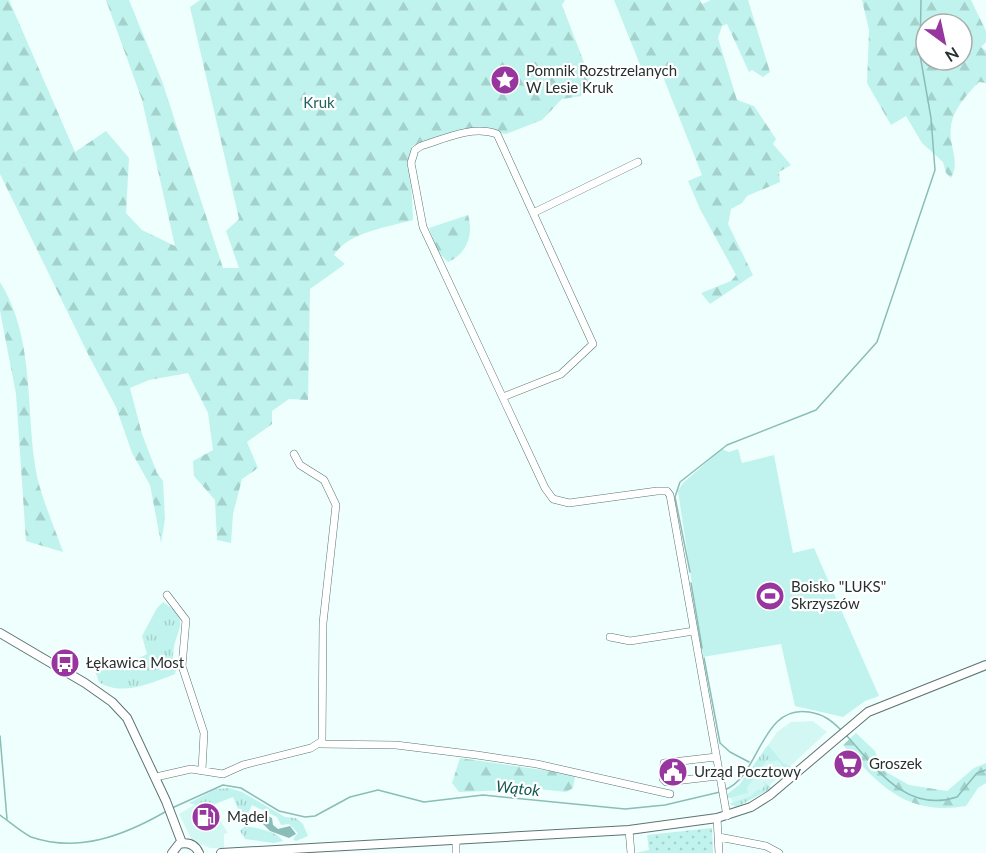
<svg xmlns="http://www.w3.org/2000/svg" width="986" height="853" font-family="Lato,sans-serif">
<style>
.built{fill:#d3f8f4}
.grass{fill:url(#grass-tufts)}
.forest{fill:url(#forest-firs);fill-rule:evenodd}
.park{fill:url(#park-dots)}
.pitch{fill:#c0f3ed}
.water{fill:#8abdb8}
.lines{fill:none;stroke-linecap:round;stroke-linejoin:round}
.stream{stroke:#8abdb8;stroke-width:1.5}
.minor-casing{stroke:#5c7472;stroke-width:8}
.tertiary-casing{stroke:#5c7472;stroke-width:10}
.minor{stroke:#fff;stroke-width:7}
.tertiary{stroke:#fff;stroke-width:8}
.labels{text-anchor:middle;stroke-width:4.5;stroke-linejoin:round;paint-order:stroke}
.poi-label{font-size:15px;fill:#263130;stroke:#fff;text-anchor:start}
.park-label{font-size:15px;fill:#20635e;stroke:#fff}
.water-label{font-size:16px;font-style:italic;fill:#115853;stroke:#fff}
</style>
<defs>
<pattern id="grass-tufts" width="24" height="20" patternUnits="userSpaceOnUse" patternTransform="scale(1.5)"><rect width="24" height="20" fill="#c0f3ed"/><path d="M3 7l-1-3M5 7V3M7 7l1-3M15 17l-1-3M17 17v-4M19 17l1-3" fill="none" stroke="#a5d1cc"/></pattern>
<pattern id="forest-firs" width="22" height="20" patternUnits="userSpaceOnUse" patternTransform="scale(1.5)"><rect width="22" height="20" fill="#c0f3ed"/><path d="M5 1l3.5 6h-7zM16 11l3.5 6h-7z" fill="#a5d1cc"/></pattern>
<pattern id="park-dots" width="8" height="8" patternUnits="userSpaceOnUse" patternTransform="scale(1.5)"><rect width="8" height="8" fill="#c0f3ed"/><path d="M2 2h.1M6 6h.1" fill="none" stroke="#a5d1cc" stroke-width="1.8" stroke-linecap="round"/></pattern>
</defs>
<rect width="100%" height="100%" fill="#effffd"/>
<path class="built" d="M 813,721 L 827,732 L 759,795 L 733,803 L 728,794 L 741,785 L 777,732 L 791,722 Z
M 194,805 L 217,815 L 228,833 L 224,834 L 224,848 L 210,848 L 192,840 L 179,814 Z"/>
<path class="grass" d="M 163,602 C 194,622 174,628 173,656 C 173,663 178,666 175,674 C 152,683 121,697 99,682 L 94,668 L 108,668 L 130,656 L 137,659 L 147,654 L 142,636 L 157,608 Z
M 768,745 L 783,763 L 794,768 L 788,774 L 778,760 L 771,762 L 767,760 L 747,788 L 748,793 L 725,799 L 725,796 L 740,784 Z
M 763,781 L 772,788 L 737,807 L 729,804 L 751,796 L 758,789 L 761,791 L 765,785 Z
M 229,788 L 242,792 L 285,817 L 296,818 L 303,824 L 308,836 L 296,841 L 293,839 L 298,833 L 289,824 L 281,825 L 277,817 L 252,805 L 249,812 L 241,816 L 233,797 L 205,808 L 189,803 L 216,789 Z
M 245,826 C 257,828 276,831 283,841 L 274,843 L 245,839 L 240,831 Z"/>
<path class="forest" d="M 0,0 L 9,0 L 75,152 L 106,131 L 129,158 L 126,213 L 142,230 L 175,246 L 142,100 L 106,0 L 129,0 L 162,81 L 223,268 L 239,268 L 226,231 L 239,219 L 190,7 L 200,0 L 565,0 L 562,5 L 590,78 L 581,96 L 562,99 L 542,120 L 506,134 L 469,129 L 412,146 L 410,158 L 413,220 C 389,227 348,232 334,255 L 345,264 L 310,289 L 308,400 L 289,399 L 272,411 L 272,424 L 247,442 L 258,468 L 242,479 L 233,514 L 231,543 L 217,540 L 215,500 L 194,476 L 193,461 L 213,450 L 208,413 L 188,373 L 149,380 L 130,388 L 142,434 L 157,473 L 163,481 L 165,519 L 161,543 L 150,485 L 132,453 L 116,407 L 89,356 L 0,174 Z
M 614,0 L 700,0 L 702,4 L 711,0 L 748,0 L 770,72 L 763,77 L 752,70 L 749,72 L 727,24 L 722,26 L 718,38 L 737,100 L 754,106 L 776,139 L 773,144 L 791,165 L 779,172 L 780,182 L 747,196 L 742,203 L 731,209 L 728,224 L 753,275 L 710,304 L 701,293 L 731,281 L 736,275 L 700,209 L 688,181 L 702,175 L 660,69 L 643,72 Z
M 862,0 L 971,0 L 986,31 L 986,42 L 981,47 L 986,51 L 986,83 L 979,82 C 968,93 952,111 951,127 C 948,146 961,160 951,178 L 946,173 L 943,162 L 922,143 L 906,116 L 891,125 L 867,83 L 869,30 ZM 926,24 L 962,24 L 962,60 L 926,60 Z
M 468,215 C 474,234 467,254 448,262 L 438,252 L 429,228 Z
M 0,282 C 34,336 26,405 35,465 C 39,494 54,525 63,552 L 26,541 L 16,394 L 0,311 Z
M 856,733 L 875,751 L 881,769 L 909,785 L 947,791 L 974,768 L 986,763 L 986,783 L 978,788 L 966,806 C 906,816 880,786 843,745 Z
M 460,758 L 556,772 L 576,770 L 573,788 L 566,792 L 539,789 L 459,792 L 452,783 Z"/>
<path class="park" d="M 712,828 L 713,853 L 635,853 L 649,850 L 647,835 Z"/>
<path class="pitch" d="M 722,449 L 729,452 L 738,449 L 742,463 L 774,455 L 793,553 L 814,548 L 879,696 L 865,701 L 843,717 L 795,706 L 781,644 L 703,657 L 678,491 L 683,483 Z"/>
<path class="water" d="M 266,815 L 272,818 L 273,825 L 278,829 L 290,826 L 296,834 L 289,838 L 270,831 L 258,819 L 259,816 Z"/>
<g class="lines">
<path class="stream" d="M 690,572 L 675,497 L 680,482 L 727,445 L 816,410 L 877,342 L 935,170 L 931,118 L 920,55 L 921,0
M 691,583 L 702,648
M 704,658 L 720,743 L 730,752 L 749,762
M 846,735 C 876,768 906,814 957,797 L 977,773 L 986,770
M 0,736 L 7,819
M 724,790 C 760,778 760,704 809,712 C 823,714 831,720 841,730
M 172,808 L 223,785 L 241,788 L 279,811 L 305,817 L 315,816 L 350,797 L 378,790 L 424,802 L 483,795 L 625,809 L 665,805 L 720,792
M 0,815 C 10,822 20,831 31,837 C 78,853 123,836 165,812"/>
<g class="minor-casing">
<path id="minor" d="M 533,213 L 638,162
M 503,397 L 561,374 L 593,344 L 497,134 C 472,125 444,139 421,146 L 415,150 L 411,163 L 423,227 L 545,488 L 553,499 L 569,503 L 657,491 L 667,491 L 670,495 L 727,816
M 167,595 L 186,620 L 182,666 L 204,733 L 202,770
M 610,637 L 630,641 L 694,631
M 320,744 L 396,745 L 477,755 L 537,764 L 670,794
M 716,757 L 664,763 L 663,779 L 666,782 L 718,776
M 156,777 L 191,769 L 223,774 L 243,765 L 311,748 L 322,741 L 323,623 L 336,505 L 324,480 L 300,465 L 294,454
M 717,818 L 719,853
M 629,830 L 631,853
M 719,837 L 766,846 L 779,853
M 456,853 L 456,840"/>
</g>
<g class="tertiary-casing">
<path id="tertiary" d="M 0,633 L 85,683 L 112,702 L 127,718 L 166,801 L 182,843
M 172,853 L 179,844 C 188,842 195,844 199,853
M 221,853 L 629,830 L 717,818 L 751,807 L 770,795 L 868,712 L 986,665"/>
</g>
<use href="#minor" class="minor"/>
<use href="#tertiary" class="tertiary"/>
</g>
<defs>
<g id="sight-disc" transform="scale(1.5)"><circle r="9.5" fill="#96369e" stroke="#fff"/><path d="M0-6L1.8-2.2L6-1.7L2.9 1.2L3.7 5.4L0 3.3L-3.7 5.4L-2.9 1.2L-6-1.7L-1.8-2.2Z" fill="#fff"/></g>
<g id="stadium-disc" transform="scale(1.5)"><circle r="9.5" fill="#96369e" stroke="#fff"/><path d="M0-5a6.5 5 0 1 0 0 10a6.5 5 0 1 0 0-10ZM-3.5-1.8h7v3.6h-7Z" fill="#fff"/></g>
<g id="bus-disc" transform="scale(1.5)"><circle r="9.5" fill="#96369e" stroke="#fff"/><path d="M-5-6H5V4H4V6H2V4H-2V6H-4V4H-5ZM-3.5-4V0h7V-4ZM-3.5 1.2v1.5H-2V1.2ZM2 1.2v1.5H3.5V1.2Z" fill="#fff"/></g>
<g id="supermarket-disc" transform="scale(1.5)"><circle r="9.5" fill="#96369e" stroke="#fff"/><path d="M-6-5.5h2.5l.6 2H6L4.5 2H-2.5L-4.4-4H-6ZM-1.5 3.2a1.3 1.3 0 1 0 .1 0ZM3 3.2a1.3 1.3 0 1 0 .1 0Z" fill="#fff"/></g>
<g id="civic-disc" transform="scale(1.5)"><circle r="9.5" fill="#96369e" stroke="#fff"/><path d="M-.6-6.5H3V-4.5H.6V-3L4-1V1h2V6H-6V1h2V-1L-.6-3ZM-1.2 2.5V6h2.4V2.5Z" fill="#fff"/></g>
<g id="fuel-disc" transform="scale(1.5)"><circle r="9.5" fill="#96369e" stroke="#fff"/><path d="M-5.5-6h7V0h2V4h1.3V-2.5L3-4.5l.8-.8L6-3V5H2.5V1h-1V6h-7ZM-4.2-4.7v3.2H.2V-4.7Z" fill="#fff"/></g>
</defs>
<g fill-rule="evenodd">
<use href="#sight-disc" x="505" y="80"/>
<use href="#stadium-disc" x="770" y="596"/>
<use href="#bus-disc" x="65" y="663"/>
<use href="#supermarket-disc" x="848" y="764"/>
<use href="#civic-disc" x="673" y="772"/>
<use href="#fuel-disc" x="206" y="817"/>
</g>
<g class="labels">
<g class="poi-label">
<text x="526" y="76">Pomnik Rozstrzelanych<tspan x="526" dy="17">W Lesie Kruk</tspan></text>
<text x="791" y="592">Boisko "LUKS"<tspan x="791" dy="17">Skrzyszów</tspan></text>
<text x="86" y="668">Łękawica Most</text>
<text x="869" y="769">Groszek</text>
<text x="694" y="777">Urząd Pocztowy</text>
<text x="227" y="822">Mądel</text>
</g>
<g class="park-label">
<text x="319" y="108">Kruk</text>
</g>
<g class="water-label">
<text transform="translate(518 788) rotate(6)" y="6">Wątok</text>
</g>
</g>
<g transform="translate(944 42) rotate(147)"><circle r="28" fill="#ffffff" stroke="#a8adac" stroke-width="1.5"/>
<path d="M0-4.5L10 22L0 15L-10 22Z" fill="#96369e"/>
<text y="-9" font-size="16" font-weight="bold" text-anchor="middle" fill="#263130">N</text>
</g>
</svg>
